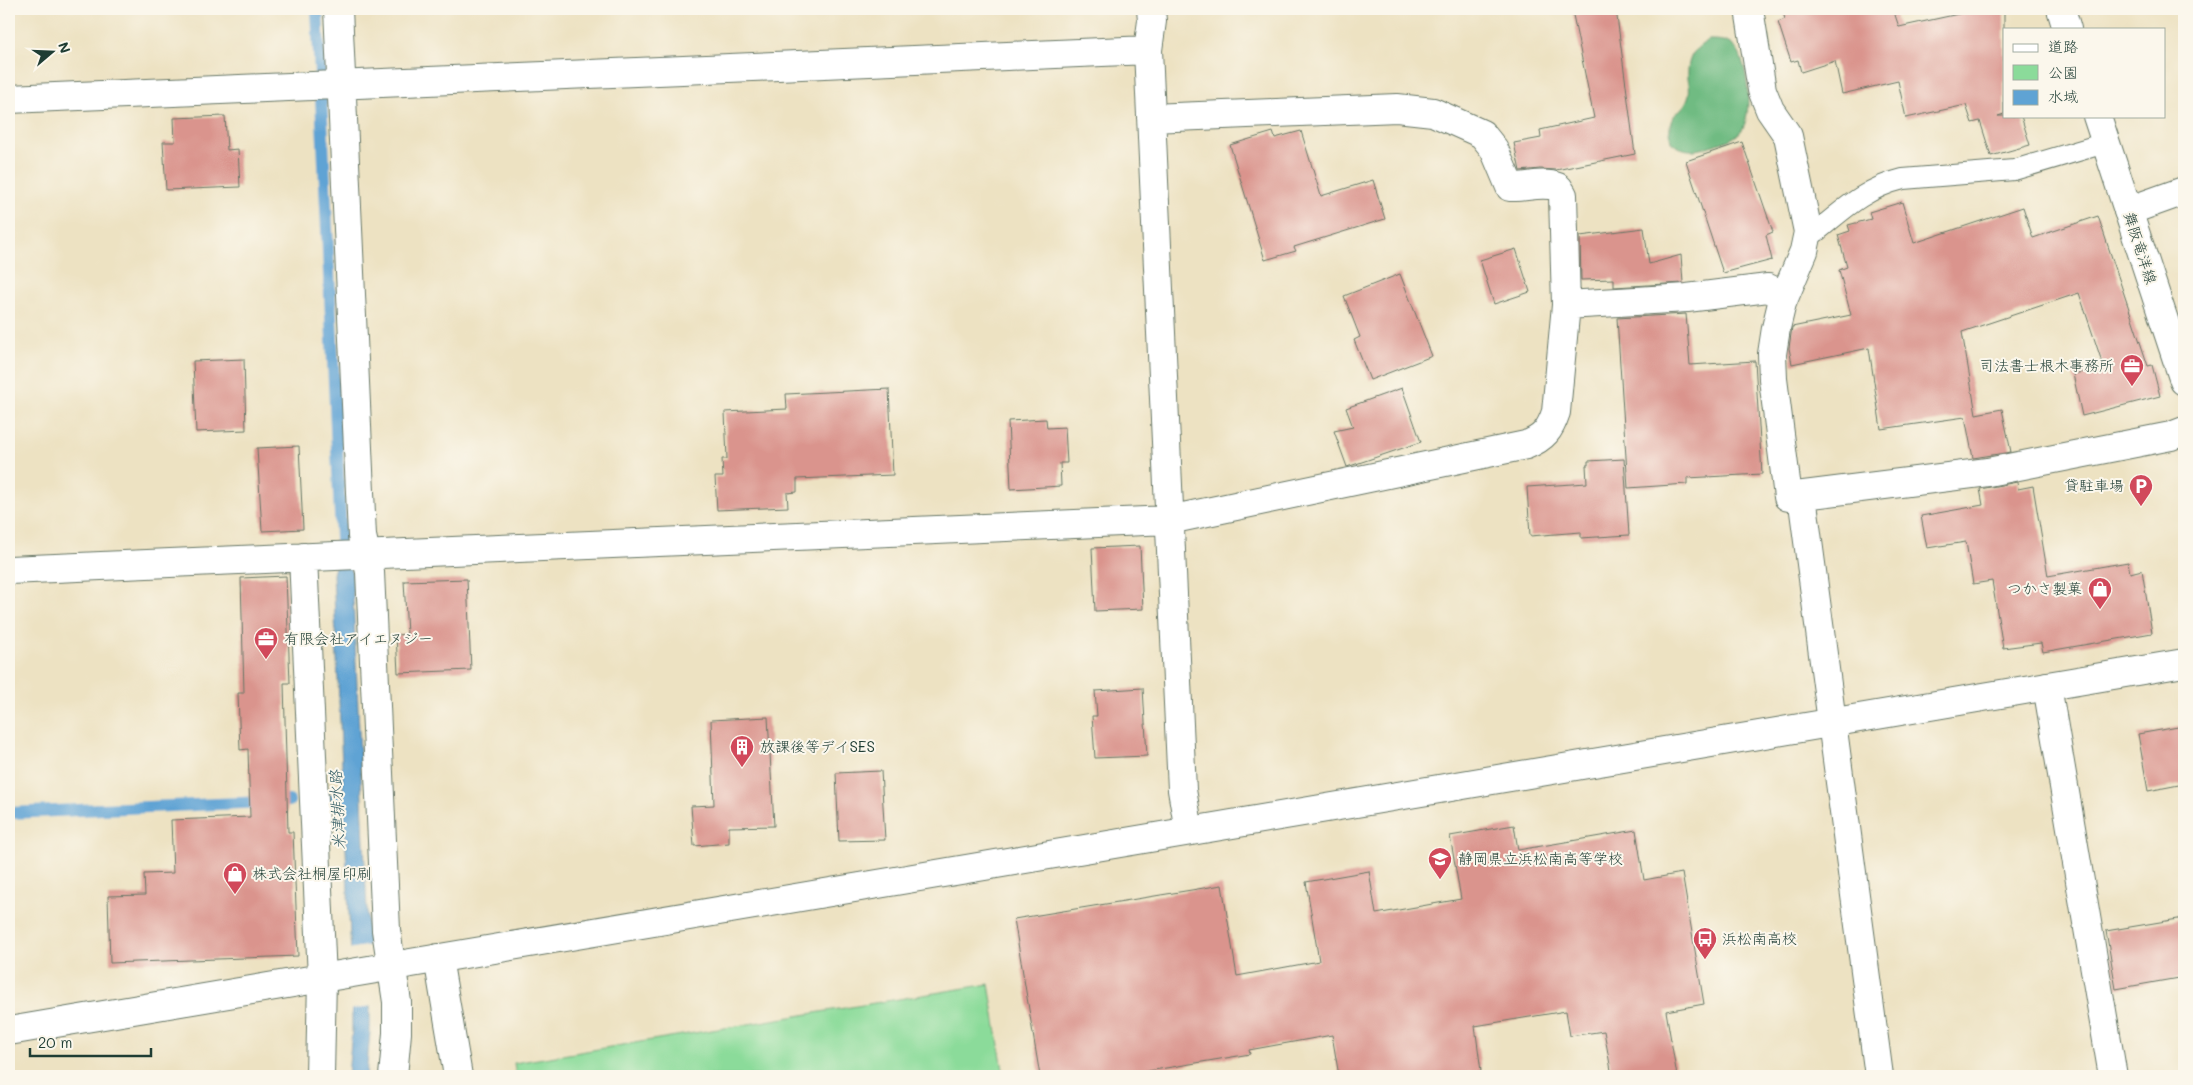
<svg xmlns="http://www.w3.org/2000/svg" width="2193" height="1085" font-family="Mali,'Klee One',sans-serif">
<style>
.green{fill:#8bdb9a;stroke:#558c67}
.forest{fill:#70bb82;stroke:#487c5b}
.water{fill:#5fa3d4;stroke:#3f7084}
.pier{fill:#ede2c2}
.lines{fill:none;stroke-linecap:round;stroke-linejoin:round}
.stream{stroke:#5fa3d4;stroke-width:12}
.building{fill:#da948d}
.service-casing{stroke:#677766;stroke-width:22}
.minor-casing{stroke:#677766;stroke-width:30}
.tertiary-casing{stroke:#677766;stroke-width:30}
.secondary-casing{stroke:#677766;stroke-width:30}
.service{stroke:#fff;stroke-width:20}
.minor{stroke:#fff;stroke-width:28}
.tertiary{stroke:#fff;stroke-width:28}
.secondary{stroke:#fff;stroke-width:28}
.labels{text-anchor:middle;stroke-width:4;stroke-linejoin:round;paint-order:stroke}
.street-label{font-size:15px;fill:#1f3d34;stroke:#fbf7ec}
.poi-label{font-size:15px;fill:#1f3d34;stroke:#fbf7ec;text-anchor:start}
.water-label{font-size:16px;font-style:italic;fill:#325c64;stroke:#fbf7ec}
</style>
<rect width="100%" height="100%" fill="#fbf7ec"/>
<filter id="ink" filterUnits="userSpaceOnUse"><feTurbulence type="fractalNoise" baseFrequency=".02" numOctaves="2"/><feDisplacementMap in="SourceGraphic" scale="10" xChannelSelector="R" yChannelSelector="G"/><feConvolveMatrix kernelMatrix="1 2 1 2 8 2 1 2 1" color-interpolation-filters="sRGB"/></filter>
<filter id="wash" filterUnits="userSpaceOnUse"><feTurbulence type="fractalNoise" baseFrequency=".0096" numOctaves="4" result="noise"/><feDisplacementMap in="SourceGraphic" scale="20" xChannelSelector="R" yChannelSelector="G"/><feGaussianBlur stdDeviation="1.12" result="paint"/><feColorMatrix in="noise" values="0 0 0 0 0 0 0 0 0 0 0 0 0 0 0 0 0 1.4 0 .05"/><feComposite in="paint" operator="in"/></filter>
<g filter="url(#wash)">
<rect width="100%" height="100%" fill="#ede2c2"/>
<path class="green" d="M 989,984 L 1004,1076 L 516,1076 L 514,1063 Z"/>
<path class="forest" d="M 1709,40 C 1720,40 1729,40 1737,50 C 1748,65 1753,116 1741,131 C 1734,140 1720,143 1710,146 C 1694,152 1684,152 1671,142 C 1665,108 1684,117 1689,94 C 1690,89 1689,83 1688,78 C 1687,58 1693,49 1709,40 Z"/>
<path class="water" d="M 341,543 L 352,573 L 370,978 L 370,1032 L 366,1076 L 348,1076 L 352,1030 L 352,978 L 333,574 Z"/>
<path class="pier" d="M 371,945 L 372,1006 L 349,1010 L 348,949 Z"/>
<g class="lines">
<path class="stream" d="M 317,9 L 342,559
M 326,800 L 353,799
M 9,813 L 289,801"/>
</g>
<g id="blocks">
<path class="building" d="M 1604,9 L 1616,9 L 1635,154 L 1556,170 L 1540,169 L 1520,171 L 1514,143 L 1541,138 L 1540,130 L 1594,118 L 1573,15 Z
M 1782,9 L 1893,9 L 1899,27 L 1963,13 L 1962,9 L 2004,9 L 2004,114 L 1998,116 L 2021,116 L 2030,145 L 1991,156 L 1980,121 L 1972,123 L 1966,105 L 1906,118 L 1898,81 L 1842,94 L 1835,61 L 1801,72 L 1798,60 L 1791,62 L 1778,22 L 1785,19 Z
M 225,116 L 227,150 L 238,149 L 240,187 L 166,190 L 163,142 L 175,142 L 174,118 Z
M 1301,131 L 1321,196 L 1373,180 L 1385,219 L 1294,247 L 1296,251 L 1265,260 L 1230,145 L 1273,132 L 1275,138 Z
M 1742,142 L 1773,232 L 1766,235 L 1772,260 L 1723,273 L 1686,161 Z
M 1902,202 L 1914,243 L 2023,207 L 2033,238 L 2098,216 L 2148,366 L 2152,365 L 2160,396 L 2082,416 L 2073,374 L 2104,368 L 2079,293 L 1962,332 L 1976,414 L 2002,409 L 2011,452 L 1973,458 L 1965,417 L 1881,429 L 1869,348 L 1792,364 L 1789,348 L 1792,327 L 1851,315 L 1839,270 L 1847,267 L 1838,235 L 1850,231 L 1848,225 L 1871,219 L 1869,212 Z
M 1644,228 L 1649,264 L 1681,255 L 1683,283 L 1614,287 L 1614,279 L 1581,280 L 1580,236 Z
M 1516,249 L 1530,292 L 1494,304 L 1480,260 Z
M 1400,274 L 1432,356 L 1370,380 L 1354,340 L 1360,337 L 1344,296 Z
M 1686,314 L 1690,365 L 1755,361 L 1762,474 L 1687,478 L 1687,484 L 1628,488 L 1617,318 Z
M 244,359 L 246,430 L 196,432 L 193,361 Z
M 1402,388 L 1421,442 L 1347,467 L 1334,431 L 1353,427 L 1346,408 Z
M 889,389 L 893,475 L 797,479 L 797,492 L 787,493 L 788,507 L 717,510 L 715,477 L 723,477 L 722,459 L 727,459 L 725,412 L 787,409 L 786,394 Z
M 1046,419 L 1047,428 L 1065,427 L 1067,463 L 1060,463 L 1061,486 L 1011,489 L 1008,421 Z
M 299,446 L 303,529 L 262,531 L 257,448 Z
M 1624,459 L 1629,535 L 1581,538 L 1581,532 L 1530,536 L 1527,487 L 1587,483 L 1586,465 L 1588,465 L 1588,461 Z
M 2017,482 L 2018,489 L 2033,486 L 2048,576 L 2128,562 L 2130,573 L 2142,570 L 2152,633 L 2043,652 L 2041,643 L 2003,648 L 1992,581 L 1973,584 L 1966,542 L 1927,548 L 1921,516 L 1983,505 L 1980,489 Z
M 1140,546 L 1143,609 L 1095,611 L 1092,548 Z
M 286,576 L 290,683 L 284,683 L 288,832 L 293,832 L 298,956 L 110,963 L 108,896 L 145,895 L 144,874 L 173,873 L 171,820 L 250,817 L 248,749 L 240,750 L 238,693 L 244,693 L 241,578 Z
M 467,579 L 471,670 L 398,673 L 396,635 L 407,634 L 404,581 Z
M 1143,688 L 1147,756 L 1095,758 L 1092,716 L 1097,716 L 1095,691 Z
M 768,717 L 774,826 L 729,827 L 729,843 L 694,846 L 691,806 L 714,805 L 711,720 Z
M 2184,726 L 2184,784 L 2148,791 L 2138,734 Z
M 881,771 L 885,840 L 839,841 L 836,773 Z
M 1514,825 L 1518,850 L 1636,830 L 1644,880 L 1682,873 L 1704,1004 L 1666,1011 L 1677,1076 L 1612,1076 L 1604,1031 L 1570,1036 L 1566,1011 L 1475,1026 L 1481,1071 L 1445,1076 L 1339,1076 L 1332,1035 L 1249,1050 L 1250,1054 L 1118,1076 L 1040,1076 L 1014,919 L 1222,885 L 1237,976 L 1319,961 L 1306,882 L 1369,871 L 1376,914 L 1461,899 L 1450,836 Z
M 2184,918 L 2184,977 L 2116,989 L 2106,931 Z"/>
</g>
</g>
<g filter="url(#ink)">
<use href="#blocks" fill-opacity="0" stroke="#677766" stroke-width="1"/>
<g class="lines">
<g class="service-casing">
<path id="service" d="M 1808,232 L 1816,232 C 1845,208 1866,188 1903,179 L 2014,170 L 2105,143"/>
</g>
<g class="minor-casing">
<path id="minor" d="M 338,9 L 362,536 L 370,572 L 386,930 L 397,1002 L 397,1033 L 393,1076
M 1151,9 L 1152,21 L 1148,50 L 1182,790 L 1189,831
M 1749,9 L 1762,90 L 1770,110 L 1788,136 L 1808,232 L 1804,251 L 1782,303 L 1776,328 L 1772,354 L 1773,379 L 1788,497 L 1988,472 L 2171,436 L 2184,431
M 9,99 L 1148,50
M 1151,118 L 1397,108 L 1433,112 L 1482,134 L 1494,149 L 1510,187 C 1526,188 1542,181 1558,187 L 1563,195 L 1566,305
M 2128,211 L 2184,191
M 1802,496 L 1879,1076
M 303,557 L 322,978 L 320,1076
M 9,570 L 1169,520 L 1526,445 C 1544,438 1550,430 1556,412 L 1566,305 L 1687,298 L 1768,288 L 1785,296
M 2047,686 L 2113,1076
M 438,958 L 458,1076"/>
</g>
<g class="tertiary-casing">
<path id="tertiary" d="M 9,1031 L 2184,663"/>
</g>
<g class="secondary-casing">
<path id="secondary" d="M 2061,9 L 2067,29
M 2097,116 L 2184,381"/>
</g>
<use href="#service" class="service"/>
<use href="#minor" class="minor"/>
<use href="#tertiary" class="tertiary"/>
<use href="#secondary" class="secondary"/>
</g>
</g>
<defs>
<g id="office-pin" transform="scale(1.25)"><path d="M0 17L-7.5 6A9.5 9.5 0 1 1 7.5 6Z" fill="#d1495b" stroke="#fbf7ec"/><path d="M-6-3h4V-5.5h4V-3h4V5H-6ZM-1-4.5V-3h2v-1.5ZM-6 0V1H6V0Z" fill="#fff"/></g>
<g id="parking-pin" transform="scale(1.25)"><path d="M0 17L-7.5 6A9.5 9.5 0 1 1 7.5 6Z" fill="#d1495b" stroke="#fbf7ec"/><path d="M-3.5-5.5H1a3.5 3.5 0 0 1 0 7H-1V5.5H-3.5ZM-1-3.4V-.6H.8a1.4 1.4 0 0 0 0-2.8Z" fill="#fff"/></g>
<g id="shop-pin" transform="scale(1.25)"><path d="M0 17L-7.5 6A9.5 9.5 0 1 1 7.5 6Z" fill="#d1495b" stroke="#fbf7ec"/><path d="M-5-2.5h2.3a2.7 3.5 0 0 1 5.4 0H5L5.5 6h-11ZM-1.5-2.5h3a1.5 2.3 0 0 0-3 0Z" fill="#fff"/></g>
<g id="building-pin" transform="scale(1.25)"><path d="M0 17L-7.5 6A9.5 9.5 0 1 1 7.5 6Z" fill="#d1495b" stroke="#fbf7ec"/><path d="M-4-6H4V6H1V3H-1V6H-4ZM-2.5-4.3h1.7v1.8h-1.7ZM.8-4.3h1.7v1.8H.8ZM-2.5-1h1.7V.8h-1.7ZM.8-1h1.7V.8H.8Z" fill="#fff"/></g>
<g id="school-pin" transform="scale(1.25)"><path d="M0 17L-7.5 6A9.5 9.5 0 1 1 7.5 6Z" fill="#d1495b" stroke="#fbf7ec"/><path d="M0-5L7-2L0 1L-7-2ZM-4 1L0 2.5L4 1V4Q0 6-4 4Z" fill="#fff"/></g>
<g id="bus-pin" transform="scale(1.25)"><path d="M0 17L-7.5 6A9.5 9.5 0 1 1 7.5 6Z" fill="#d1495b" stroke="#fbf7ec"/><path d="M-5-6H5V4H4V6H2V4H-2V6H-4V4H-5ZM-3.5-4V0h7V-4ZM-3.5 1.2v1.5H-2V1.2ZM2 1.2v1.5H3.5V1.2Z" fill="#fff"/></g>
</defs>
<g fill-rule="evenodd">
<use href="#office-pin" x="2132" y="366"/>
<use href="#parking-pin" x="2141" y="486"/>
<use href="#shop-pin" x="2100" y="589"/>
<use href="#office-pin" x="266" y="639"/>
<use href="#building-pin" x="742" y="747"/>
<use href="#school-pin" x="1440" y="859"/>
<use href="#shop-pin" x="235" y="874"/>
<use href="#bus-pin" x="1705" y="939"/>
</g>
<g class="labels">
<g class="street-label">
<text transform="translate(2140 248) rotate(72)" y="5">舞阪竜洋線</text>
</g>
<g class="poi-label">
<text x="2114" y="371" text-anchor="end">司法書士根木事務所</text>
<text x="2124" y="491" text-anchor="end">貸駐車場</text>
<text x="2082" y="594" text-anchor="end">つかさ製菓</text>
<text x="284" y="644">有限会社アイエヌジー</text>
<text x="760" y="752">放課後等デイSES</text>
<text x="1458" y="864">静岡県立浜松南高等学校</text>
<text x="252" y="879">株式会社桐屋印刷</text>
<text x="1722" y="944">浜松南高校</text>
</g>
<g class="water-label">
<text transform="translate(337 810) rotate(-93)" y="6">米津排水路</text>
</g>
</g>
<rect width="2193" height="1085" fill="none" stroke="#fbf7ec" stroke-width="30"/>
<rect x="2003" y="28" width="162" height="90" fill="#fbf7ec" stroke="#a3ada2"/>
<rect x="2013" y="44" width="25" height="8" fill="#ffffff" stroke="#a3ada2"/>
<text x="2048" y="52" font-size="15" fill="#1f3d34">道路</text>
<rect x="2013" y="65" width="25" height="15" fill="#8bdb9a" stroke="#a3ada2"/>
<text x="2048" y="78" font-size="15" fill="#1f3d34">公園</text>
<rect x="2013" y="90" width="25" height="15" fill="#5fa3d4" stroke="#a3ada2"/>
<text x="2048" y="102" font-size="15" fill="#1f3d34">水域</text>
<g transform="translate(52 52) rotate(71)" stroke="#fbf7ec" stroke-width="4" paint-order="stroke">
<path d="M0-4L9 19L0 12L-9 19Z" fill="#1f3d34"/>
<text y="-8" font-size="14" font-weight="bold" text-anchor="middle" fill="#1f3d34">N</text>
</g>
<path d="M30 1048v8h121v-8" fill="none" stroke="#1f3d34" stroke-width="2.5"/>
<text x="38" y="1048" font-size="15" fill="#1f3d34" stroke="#fbf7ec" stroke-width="4" paint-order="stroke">20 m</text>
</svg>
